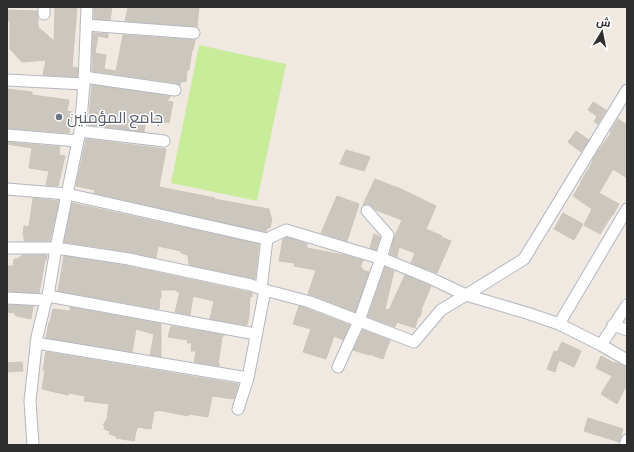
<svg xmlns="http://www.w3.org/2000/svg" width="634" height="452" font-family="'Alegreya Sans',Cairo,sans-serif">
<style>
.pitch{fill:#c9ec9a}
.building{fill:#cbc7bf;stroke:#cbc5ba}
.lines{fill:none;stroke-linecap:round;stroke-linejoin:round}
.minor-casing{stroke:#b4b7c1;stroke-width:13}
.minor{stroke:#fff;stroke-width:11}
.worship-dot{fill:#6b7280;stroke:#fff;stroke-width:1.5}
.labels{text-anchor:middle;stroke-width:3;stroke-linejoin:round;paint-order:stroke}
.worship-label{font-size:16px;fill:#5b616d;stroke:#fff;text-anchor:start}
</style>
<rect width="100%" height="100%" fill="#efe9e1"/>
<path class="pitch" d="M 199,45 L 286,64 L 257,201 L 171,183 Z"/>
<path class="building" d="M 55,7 L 77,7 L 72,67 L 78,68 L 77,77 L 43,75 L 46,60 L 22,62 L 10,49 L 10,22 L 8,21 L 8,18 L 7,18 L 7,10 L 37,11 L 38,18 L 38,27 L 54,41 Z
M 94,7 L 112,7 L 110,20 L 94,19 Z
M 128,7 L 199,7 L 197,27 L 125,21 Z
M 93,33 L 108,34 L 108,38 L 98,36 L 95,53 L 106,55 L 104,69 L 116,71 L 123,35 L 195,40 L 193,50 L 192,50 L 189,70 L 187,70 L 186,82 L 182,81 L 180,85 L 176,83 L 92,71 Z
M 92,85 L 171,96 L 167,101 L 173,102 L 169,123 L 146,118 L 144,132 L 88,125 Z
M 7,89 L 32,92 L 32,95 L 69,100 L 67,111 L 73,112 L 69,133 L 7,128 Z
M 593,102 L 606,110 L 598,124 L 594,122 L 597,116 L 588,110 Z
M 618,119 L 627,125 L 627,178 L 613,169 L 599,193 L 619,204 L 613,215 L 612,215 L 600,234 L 584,225 L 592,209 L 573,196 L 581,183 L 580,183 L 593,161 L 592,160 L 611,133 L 610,132 Z
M 576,131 L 589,140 L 581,152 L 568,142 Z
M 86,139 L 166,149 L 159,187 L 215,198 L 214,199 L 269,209 L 271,217 L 272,218 L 270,228 L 267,228 L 266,232 L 94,193 L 95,190 L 76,186 Z
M 7,142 L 60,147 L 59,155 L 65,156 L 58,186 L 46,185 L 49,171 L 29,168 L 32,148 L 7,144 Z
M 346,150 L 370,157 L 364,171 L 340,164 Z
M 375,179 L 401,189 L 436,206 L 426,229 L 442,236 L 441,237 L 451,241 L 437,273 L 411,263 L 415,253 L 399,247 L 397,257 L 390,254 L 394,238 L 402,220 L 376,210 L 370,205 L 366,204 L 363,205 Z
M 337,196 L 359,204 L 347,241 L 321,233 Z
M 33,198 L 59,201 L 50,241 L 24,241 L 24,236 L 23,236 L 24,226 L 29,227 Z
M 72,203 L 259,244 L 255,279 L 189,265 L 188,255 L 181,253 L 181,251 L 158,246 L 156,258 L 130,252 L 64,242 Z
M 563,213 L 583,224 L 574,240 L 554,229 Z
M 374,234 L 380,237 L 376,250 L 370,248 Z
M 287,237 L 307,244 L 307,248 L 344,255 L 363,260 L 360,268 L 363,268 L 362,270 L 369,272 L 355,312 L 308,294 L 316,270 L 294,266 L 295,263 L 279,261 L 283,239 Z
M 22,255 L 47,255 L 46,260 L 45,260 L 39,293 L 7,291 L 7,266 L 13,266 L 14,259 L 18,259 L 19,257 L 21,257 Z
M 64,256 L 128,266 L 249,292 L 252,293 L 252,297 L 250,296 L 249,317 L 247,325 L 210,319 L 214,301 L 193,296 L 190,315 L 175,312 L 180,292 L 177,292 L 177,290 L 161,290 L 161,298 L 160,297 L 159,309 L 58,291 Z
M 385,267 L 394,271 L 385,309 L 389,310 L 405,275 L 431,286 L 421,310 L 422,310 L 420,317 L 418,317 L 415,328 L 397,322 L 395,327 L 368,317 Z
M 7,305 L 33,306 L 31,319 L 17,316 L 15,315 L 15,313 L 7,312 Z
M 299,306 L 308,309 L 350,325 L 343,340 L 334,336 L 326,359 L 303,352 L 311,329 L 293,324 Z
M 70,307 L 161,324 L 161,357 L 150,355 L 154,334 L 136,329 L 132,352 L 46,338 L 49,322 L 50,322 L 53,309 L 70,311 Z
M 171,326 L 224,335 L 224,336 L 222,336 L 220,351 L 218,364 L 220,364 L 219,366 L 194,362 L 196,351 L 191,351 L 192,343 L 187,343 L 188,340 L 168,337 Z
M 363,330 L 390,340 L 383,359 L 369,354 L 369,355 L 353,350 Z
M 562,342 L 581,351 L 574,367 L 559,360 L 555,372 L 547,369 L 554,351 L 557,352 Z
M 46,352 L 238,384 L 238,386 L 234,399 L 212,396 L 208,417 L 189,414 L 188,416 L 158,410 L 158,411 L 154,411 L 151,429 L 137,427 L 134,441 L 116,438 L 116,436 L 109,434 L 110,431 L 106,430 L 106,429 L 104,429 L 105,425 L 103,425 L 107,419 L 109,404 L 84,401 L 85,396 L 69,393 L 68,395 L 42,389 L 45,370 L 43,370 Z
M 601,356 L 614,363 L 614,362 L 627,367 L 627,384 L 617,404 L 601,394 L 612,376 L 596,368 Z
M 22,362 L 23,371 L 7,372 L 7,363 Z
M 588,418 L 623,429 L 619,442 L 584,431 Z"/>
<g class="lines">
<g class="minor-casing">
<path id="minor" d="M 44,14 L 44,7
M 86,25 L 194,33
M 84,77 L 175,90
M 7,80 L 84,84
M 80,131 L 164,141
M 7,135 L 78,141
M 7,189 L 67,194 L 267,239 L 286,230 L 386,260 L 430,278 L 466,295 L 527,313 L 559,324 L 601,345 L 627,360
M 7,248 L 56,248 L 129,259 L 251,285 L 261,289 L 267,239
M 261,289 L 310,302 L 414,342 L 441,310 L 466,295 L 524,259 L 627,90
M 48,296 L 256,334
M 7,298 L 46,300
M 559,324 L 627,209
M 613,325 L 627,330
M 36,343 L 248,378
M 601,345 L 627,305
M 338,367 L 359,321 L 381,258 L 388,235 L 367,211
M 238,409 L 248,378 L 265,290
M 33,445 L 30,401 L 37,337 L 46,300 L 48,296 L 56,248 L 80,131 L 84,84 L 87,7
M 625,445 L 627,440"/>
</g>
<use href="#minor" class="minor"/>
</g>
<circle class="worship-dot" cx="59" cy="117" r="4"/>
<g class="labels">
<g class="worship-label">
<text x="67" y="123">جامع المؤمنين</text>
</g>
</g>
<rect width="634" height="452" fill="none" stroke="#2e2e2e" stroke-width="16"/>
<g transform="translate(602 32) rotate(10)" stroke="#ffffff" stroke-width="3" paint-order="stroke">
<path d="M0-3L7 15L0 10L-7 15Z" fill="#2e2e2e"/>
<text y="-6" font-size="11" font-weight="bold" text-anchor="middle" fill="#2e2e2e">ش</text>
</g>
</svg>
